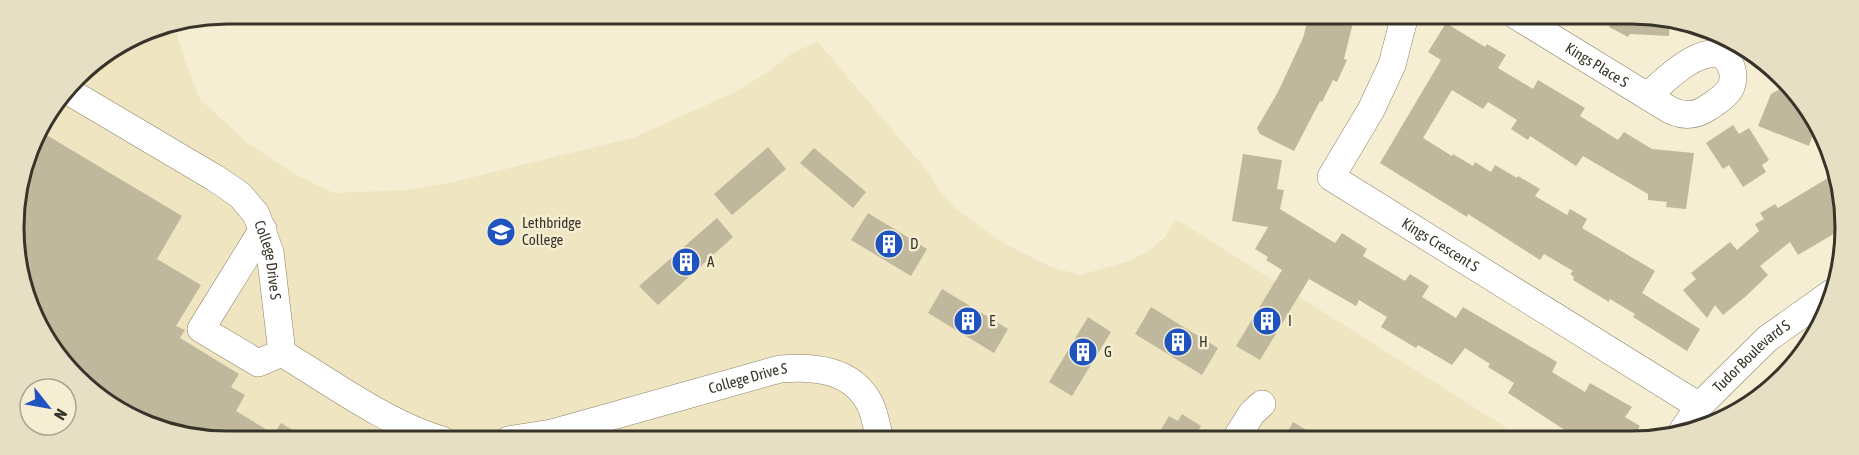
<svg xmlns="http://www.w3.org/2000/svg" width="1859" height="455" font-family="'Asap Condensed',sans-serif">
<style>
.built{fill:#efe5c1}
.building{fill:#bfb89c}
.lines{fill:none;stroke-linecap:round;stroke-linejoin:round}
.minor-casing{stroke:#8a8268;stroke-width:28}
.minor{stroke:#fff;stroke-width:27}
.labels{text-anchor:middle;stroke-width:5;stroke-linejoin:round;paint-order:stroke}
.street-label{font-size:15px;fill:#383429;stroke:#f6eed2}
.poi-label{font-size:15px;fill:#383429;stroke:#f6eed2;text-anchor:start}
.rim{fill:none;stroke:#383429;stroke-width:3}
</style>
<rect width="100%" height="100%" fill="#f6eed2"/>
<path class="built" d="M 174,24 L 185,61 L 200,99 L 245,141 L 294,174 L 334,193 L 406,190 L 454,182 L 635,137 L 737,91 L 768,72 L 792,53 L 818,42 L 928,172 L 939,190 L 956,209 L 1005,244 L 1051,267 L 1080,275 L 1129,261 L 1150,250 L 1165,237 L 1176,219 L 1526,440 L 199,440 L 120,413 L 58,358 L 25,296 L 14,213 L 35,133 L 86,67 L 146,30 Z"/>
<path class="building" d="M 1309,15 L 1355,15 L 1344,59 L 1347,60 L 1337,82 L 1333,80 L 1322,102 L 1320,101 L 1294,151 L 1260,134 L 1257,128 L 1278,92 L 1303,38 Z
M 1615,15 L 1660,15 L 1670,19 L 1669,36 L 1630,34 L 1628,37 L 1609,27 Z
M 1446,23 L 1485,47 L 1487,44 L 1506,55 L 1498,68 L 1533,89 L 1538,80 L 1585,108 L 1580,116 L 1618,140 L 1624,132 L 1652,149 L 1694,153 L 1686,209 L 1666,207 L 1667,202 L 1648,200 L 1648,194 L 1583,156 L 1576,166 L 1530,136 L 1528,140 L 1511,129 L 1517,120 L 1488,102 L 1483,109 L 1452,90 L 1423,138 L 1452,156 L 1453,154 L 1473,166 L 1475,162 L 1491,172 L 1495,165 L 1517,178 L 1518,176 L 1540,189 L 1535,196 L 1567,215 L 1570,209 L 1587,219 L 1582,228 L 1655,271 L 1642,293 L 1700,329 L 1687,351 L 1633,317 L 1635,314 L 1610,299 L 1609,302 L 1573,280 L 1574,277 L 1570,274 L 1573,271 L 1544,254 L 1540,260 L 1468,214 L 1467,217 L 1380,163 L 1441,60 L 1428,52 Z
M 1787,85 L 1801,98 L 1816,126 L 1809,146 L 1758,126 L 1771,94 Z
M 1733,125 L 1739,134 L 1749,128 L 1769,160 L 1762,165 L 1766,172 L 1743,187 L 1729,165 L 1723,169 L 1706,143 Z
M 38,130 L 182,216 L 157,259 L 201,285 L 176,326 L 185,330 L 180,338 L 239,374 L 231,387 L 245,395 L 236,411 L 274,434 L 281,423 L 309,440 L 199,440 L 120,413 L 58,358 L 25,296 L 14,213 L 35,133 Z
M 768,147 L 786,169 L 732,215 L 714,194 Z
M 814,148 L 866,192 L 853,208 L 800,163 Z
M 1243,154 L 1282,160 L 1277,189 L 1284,190 L 1280,209 L 1335,243 L 1342,233 L 1367,249 L 1363,256 L 1405,281 L 1410,274 L 1429,286 L 1422,297 L 1456,318 L 1463,307 L 1557,362 L 1552,372 L 1585,392 L 1590,383 L 1632,407 L 1625,417 L 1640,426 L 1632,440 L 1580,440 L 1508,393 L 1514,383 L 1488,367 L 1490,364 L 1465,348 L 1452,365 L 1418,345 L 1416,348 L 1381,327 L 1387,317 L 1359,300 L 1356,306 L 1309,279 L 1260,360 L 1236,346 L 1282,270 L 1266,260 L 1268,257 L 1255,249 L 1268,227 L 1232,221 Z
M 1838,172 L 1842,229 L 1798,255 L 1790,242 L 1760,266 L 1768,275 L 1745,297 L 1723,315 L 1715,305 L 1707,318 L 1683,290 L 1696,279 L 1691,273 L 1730,242 L 1737,250 L 1759,231 L 1755,224 L 1764,219 L 1760,213 L 1775,204 L 1778,208 Z
M 868,213 L 927,249 L 911,276 L 851,240 Z
M 717,218 L 733,237 L 658,305 L 639,286 Z
M 942,289 L 1008,329 L 994,353 L 928,313 Z
M 1151,307 L 1218,348 L 1202,375 L 1135,334 Z
M 1088,317 L 1111,332 L 1072,396 L 1049,382 Z
M 1182,414 L 1201,426 L 1193,440 L 1155,440 L 1169,416 L 1178,421 Z
M 1293,422 L 1323,440 L 1283,440 Z"/>
<g class="lines">
<g class="minor-casing">
<g id="minor">
<path id="s1" d="M 1405,15 L 1392,65 L 1371,110 L 1331,177 L 1699,406"/>
<path id="s2" d="M 1515,15 L 1670,110 C 1684,117 1696,116 1709,107 C 1716,102 1725,97 1730,89 C 1738,74 1729,50 1709,54 C 1689,57 1662,82 1648,96"/>
<path id="s3" d="M 68,91 L 215,178 L 240,195 L 256,214 L 270,252 L 282,353 C 330,382 389,425 442,440"/>
<path d="M 263,229 L 201,329 L 258,363 L 282,353"/>
<path id="s4" d="M 1681,433 L 1699,406 L 1767,339 L 1833,292"/>
<path id="s5" d="M 508,440 L 552,433 L 780,369 C 814,366 852,369 870,404 C 875,414 877,428 880,440"/>
<path d="M 1235,440 L 1252,413 L 1262,404"/>
</g>
</g>
<use href="#minor" class="minor"/>
</g>
<defs>
<g id="university-disc" transform="scale(1.5)"><circle r="9.5" fill="#1e53c0" stroke="#f6eed2"/><path d="M0-5L7-2L0 1L-7-2ZM-4 1L0 2.5L4 1V4Q0 6-4 4Z" fill="#fff"/></g>
<g id="building-disc" transform="scale(1.5)"><circle r="9.5" fill="#1e53c0" stroke="#f6eed2"/><path d="M-4-6H4V6H1V3H-1V6H-4ZM-2.5-4.3h1.7v1.8h-1.7ZM.8-4.3h1.7v1.8H.8ZM-2.5-1h1.7V.8h-1.7ZM.8-1h1.7V.8H.8Z" fill="#fff"/></g>
</defs>
<g fill-rule="evenodd">
<use href="#university-disc" x="501" y="232"/>
<use href="#building-disc" x="889" y="244"/>
<use href="#building-disc" x="686" y="262"/>
<use href="#building-disc" x="968" y="321"/>
<use href="#building-disc" x="1267" y="321"/>
<use href="#building-disc" x="1178" y="342"/>
<use href="#building-disc" x="1083" y="352"/>
</g>
<g class="labels">
<g class="street-label">
<text dy="5" stroke="none"><textPath href="#s2" startOffset="96">Kings Place S</textPath></text>
<text dy="5" stroke="none"><textPath href="#s1" startOffset="308">Kings Crescent S</textPath></text>
<text dy="5" stroke="none"><textPath href="#s3" startOffset="274">College Drive S</textPath></text>
<text dy="5" stroke="none"><textPath href="#s4" startOffset="105">Tudor Boulevard S</textPath></text>
<text dy="5" stroke="none"><textPath href="#s5" startOffset="248">College Drive S</textPath></text>
</g>
<g class="poi-label">
<text x="522" y="228">Lethbridge<tspan x="522" dy="17">College</tspan></text>
<text x="910" y="249">D</text>
<text x="707" y="267">A</text>
<text x="989" y="326">E</text>
<text x="1288" y="326">I</text>
<text x="1199" y="347">H</text>
<text x="1104" y="357">G</text>
</g>
</g>
<path d="M0 0H1859V455H0ZM227 24H1632A203 203 0 0 1 1835 227V228A203 203 0 0 1 1632 431H227A203 203 0 0 1 24 228V227A203 203 0 0 1 227 24Z" fill="#e7dfc4" fill-rule="evenodd"/>
<path class="rim" d="M227 24H1632A203 203 0 0 1 1835 227V228A203 203 0 0 1 1632 431H227A203 203 0 0 1 24 228V227A203 203 0 0 1 227 24Z"/>
<g transform="translate(48 407) rotate(121)"><circle r="28" fill="#f6eed2" stroke="#aaa48e" stroke-width="1.5"/>
<path d="M0-4.5L10 22L0 15L-10 22Z" fill="#1e53c0"/>
<text y="-9" font-size="16" font-weight="bold" text-anchor="middle" fill="#383429">N</text>
</g>
</svg>
